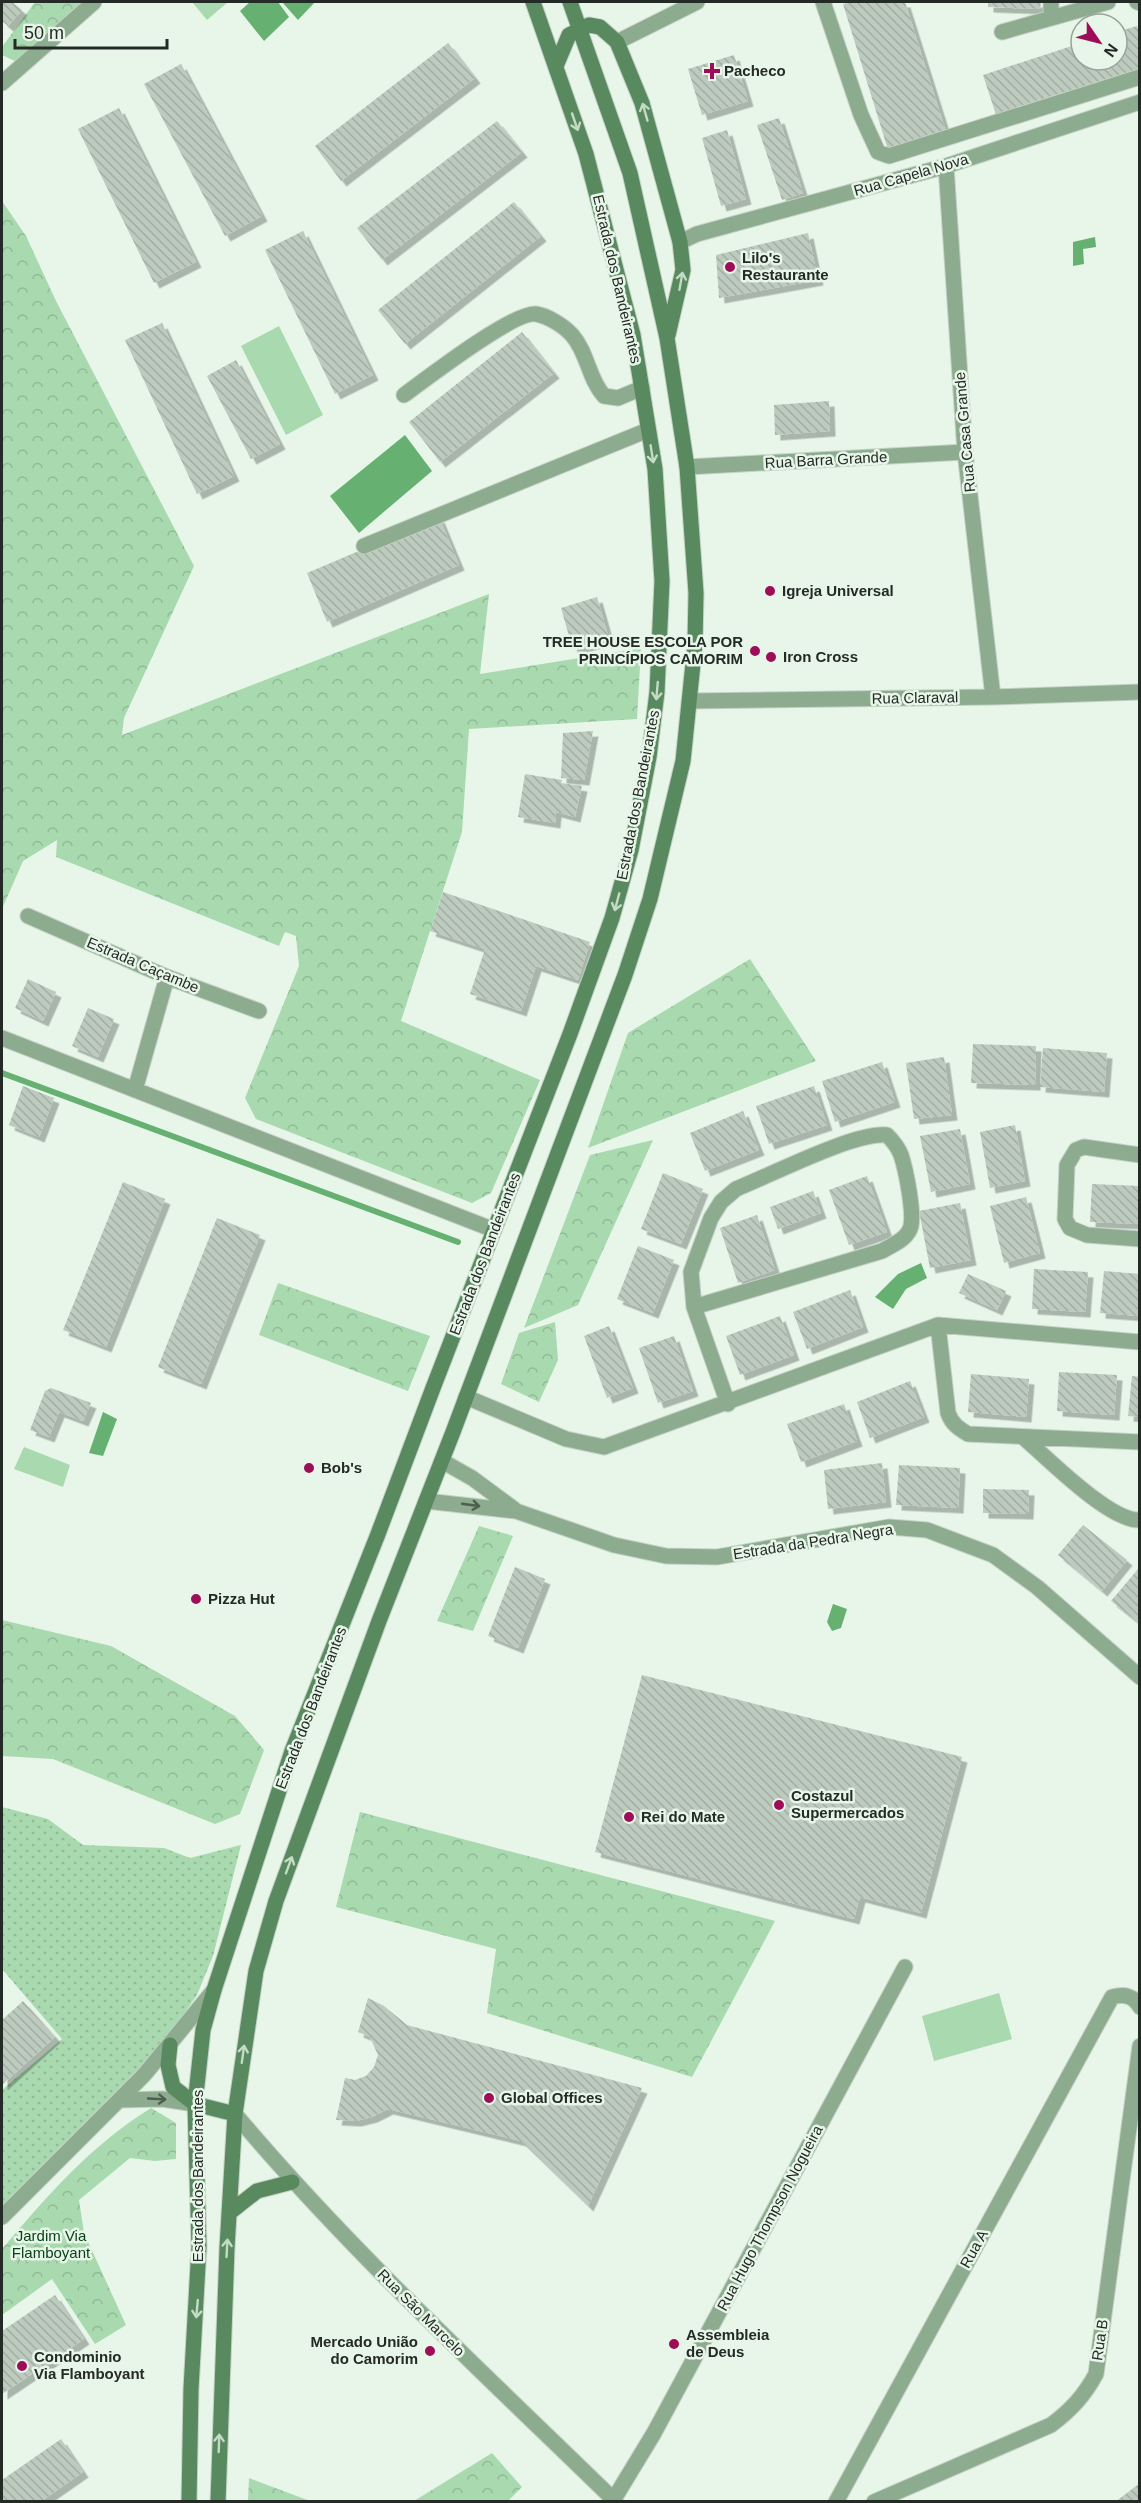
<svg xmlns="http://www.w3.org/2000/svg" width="1141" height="2503" font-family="Arial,sans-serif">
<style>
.grass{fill:url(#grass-dots)}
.park{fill:url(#park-crowns)}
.pitch{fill:#a9d9ae}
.water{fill:#66b171}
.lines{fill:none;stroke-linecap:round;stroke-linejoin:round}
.stream{stroke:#66b171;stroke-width:6}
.building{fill:url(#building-back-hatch);filter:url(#shadow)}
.street-casing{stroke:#c4d1c5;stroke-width:17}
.secondary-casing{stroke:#c4d1c5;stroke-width:17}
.street{stroke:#8cab8f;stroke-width:15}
.secondary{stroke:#59895f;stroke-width:15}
.oneway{stroke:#c4dbc6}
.oneway2{stroke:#4e5e4f}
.poi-dot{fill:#9e0d58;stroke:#e7f6e8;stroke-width:2}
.labels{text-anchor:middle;stroke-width:5;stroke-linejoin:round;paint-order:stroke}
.poi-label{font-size:15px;font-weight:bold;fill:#242a25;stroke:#e7f6e8;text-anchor:start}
.street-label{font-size:15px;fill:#242a25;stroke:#e7f6e8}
.park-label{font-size:15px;fill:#084218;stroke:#e7f6e8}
</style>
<defs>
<pattern id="grass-dots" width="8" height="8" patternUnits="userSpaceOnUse" patternTransform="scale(1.5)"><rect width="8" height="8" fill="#a9d9ae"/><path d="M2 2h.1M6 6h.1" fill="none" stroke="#91ba96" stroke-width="1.8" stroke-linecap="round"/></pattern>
<pattern id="park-crowns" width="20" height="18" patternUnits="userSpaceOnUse" patternTransform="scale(1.5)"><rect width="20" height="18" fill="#a9d9ae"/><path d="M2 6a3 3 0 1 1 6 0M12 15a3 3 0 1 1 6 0" fill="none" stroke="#91ba96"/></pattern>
<pattern id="building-back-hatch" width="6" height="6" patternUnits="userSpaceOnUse" patternTransform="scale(1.5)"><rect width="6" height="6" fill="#bdcbbe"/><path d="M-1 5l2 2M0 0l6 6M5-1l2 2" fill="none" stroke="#a2aea3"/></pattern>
<filter id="shadow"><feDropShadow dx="5.5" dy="5.5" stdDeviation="0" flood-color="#0004"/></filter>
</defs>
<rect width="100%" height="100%" fill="#e7f6e8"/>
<path class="grass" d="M 2,1807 L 48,1819 L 83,1845 L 164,1848 L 190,1858 L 241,1845 L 213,1956 L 197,1995 L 160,2048 L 2,2208 L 2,2090 L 62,2039 L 2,1969 Z"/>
<path class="park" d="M 35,2 L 83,2 L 15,61 L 2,55 L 2,47 Z
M 2,201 L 26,236 L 56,301 L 194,566 L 124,718 L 122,735 L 489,594 L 480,674 L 641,648 L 637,719 L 469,729 L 462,832 L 401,1021 L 540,1080 L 491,1193 L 472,1203 L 256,1119 L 245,1098 L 299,966 L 296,936 L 285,932 L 279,946 L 56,857 L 57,840 L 23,861 L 2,909 Z
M 750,959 L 816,1061 L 588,1148 L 628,1033 Z
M 653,1140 L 578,1305 L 524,1328 L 590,1155 Z
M 278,1283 L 430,1336 L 408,1391 L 259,1335 Z
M 555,1322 L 558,1360 L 539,1402 L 501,1384 L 519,1333 Z
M 479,1526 L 513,1536 L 473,1631 L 437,1621 Z
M 2,1620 L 111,1646 L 235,1716 L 264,1750 L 240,1814 L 215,1824 L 53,1759 L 2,1756 Z
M 360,1812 L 775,1921 L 692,2077 L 487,2013 L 496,1949 L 336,1907 Z
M 151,2108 L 176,2123 L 176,2159 L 155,2161 L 130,2158 L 79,2200 L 84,2233 L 126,2325 L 95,2344 L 52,2279 L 2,2315 L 2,2249 C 48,2195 90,2146 151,2108 Z
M 492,2453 L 522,2487 L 508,2501 L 414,2501 Z
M 249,2478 L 310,2501 L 248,2501 Z"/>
<path class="pitch" d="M 192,2 L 228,2 L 207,20 Z
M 279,326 L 323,415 L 286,435 L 241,346 Z
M 24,1447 L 70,1465 L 63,1487 L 14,1469 Z
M 999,1993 L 1012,2039 L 934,2061 L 922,2016 Z"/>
<path class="water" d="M 250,2 L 278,2 L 289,17 L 264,41 L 240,11 Z
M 282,2 L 315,2 L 298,20 Z
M 1095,237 L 1096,247 L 1083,249 L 1084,264 L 1073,266 L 1073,242 Z
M 405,435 L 432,471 L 359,533 L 330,496 Z
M 921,1263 L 927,1278 L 906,1289 L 893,1309 L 875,1297 L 898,1274 Z
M 103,1412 L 117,1419 L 103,1456 L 89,1453 Z
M 833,1604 L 847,1609 L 841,1628 L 832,1631 L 827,1622 Z"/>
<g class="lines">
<path class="stream" d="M 2,1073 L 458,1242"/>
</g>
<path class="building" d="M 2,2 L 12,2 L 22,10 L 8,26 L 2,21 Z
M 852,2 L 905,2 L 946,132 L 888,150 L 843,4 Z
M 988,2 L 1041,2 L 1040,9 L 988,7 Z
M 1137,26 L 1140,34 L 1140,76 L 998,121 L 983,75 L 1081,43 L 1081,60 L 1117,60 L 1117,32 Z
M 448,43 L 475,78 L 341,181 L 315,146 Z
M 734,55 L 748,101 L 702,115 L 688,69 Z
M 181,64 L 262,216 L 225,236 L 144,84 Z
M 119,108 L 196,262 L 154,283 L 78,129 Z
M 779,118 L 803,193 L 782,200 L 757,125 Z
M 497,121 L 522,152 L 382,260 L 357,228 Z
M 727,130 L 746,199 L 721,206 L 702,138 Z
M 514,202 L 541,236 L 405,344 L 378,310 Z
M 303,231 L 373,375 L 335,394 L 265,250 Z
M 808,233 L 818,280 L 719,298 L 716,255 Z
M 162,323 L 234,476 L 197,494 L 125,340 Z
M 522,332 L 554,373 L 440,462 L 409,422 Z
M 236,360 L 280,444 L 251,459 L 207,376 Z
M 829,401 L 830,431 L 775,435 L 774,405 Z
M 439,517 L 459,565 L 327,622 L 307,573 Z
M 597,597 L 609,639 L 573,650 L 561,608 Z
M 593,731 L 584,780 L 561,778 L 563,733 Z
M 525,774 L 562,780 L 561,783 L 582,786 L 575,817 L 556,812 L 555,823 L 518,817 Z
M 443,892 L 590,942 L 578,980 L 536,966 L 521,1011 L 470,994 L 485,949 L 430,931 Z
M 28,979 L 56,992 L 43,1021 L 15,1008 Z
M 88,1008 L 114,1019 L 98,1057 L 72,1046 Z
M 973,1044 L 1036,1046 L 1035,1085 L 971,1083 Z
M 1043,1048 L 1107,1053 L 1104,1092 L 1040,1087 Z
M 944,1057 L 952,1115 L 914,1119 L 906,1063 Z
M 882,1062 L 895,1102 L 835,1122 L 822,1081 Z
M 23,1086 L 54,1098 L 39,1137 L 9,1125 Z
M 814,1086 L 827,1125 L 769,1144 L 756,1106 Z
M 743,1111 L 759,1150 L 705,1171 L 690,1133 Z
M 1015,1125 L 1025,1181 L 990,1188 L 980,1132 Z
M 960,1129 L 970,1184 L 931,1192 L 920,1136 Z
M 663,1173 L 703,1189 L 681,1244 L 641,1229 Z
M 867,1176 L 887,1232 L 849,1245 L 829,1190 Z
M 123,1182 L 165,1199 L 106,1347 L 63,1330 Z
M 1092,1184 L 1140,1186 L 1140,1224 L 1090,1222 Z
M 813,1191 L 821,1213 L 778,1229 L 770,1207 Z
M 1026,1197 L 1040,1253 L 1004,1263 L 990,1206 Z
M 960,1203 L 971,1260 L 930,1268 L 919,1211 Z
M 757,1215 L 775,1270 L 738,1283 L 720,1228 Z
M 217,1218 L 260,1235 L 201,1384 L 158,1367 Z
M 638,1246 L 674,1260 L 653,1313 L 617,1299 Z
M 1034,1269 L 1088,1272 L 1085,1312 L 1032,1309 Z
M 1104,1271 L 1140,1274 L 1140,1316 L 1100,1313 Z
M 968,1274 L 1006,1291 L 997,1310 L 959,1293 Z
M 850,1290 L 863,1327 L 807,1349 L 793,1312 Z
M 780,1316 L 794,1355 L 740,1375 L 726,1336 Z
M 609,1326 L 633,1388 L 607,1398 L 584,1336 Z
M 674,1336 L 693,1391 L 658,1403 L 639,1348 Z
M 1059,1372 L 1117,1375 L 1114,1415 L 1057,1411 Z
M 971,1374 L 1029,1379 L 1026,1417 L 968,1412 Z
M 1132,1376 L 1140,1377 L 1140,1417 L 1128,1416 Z
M 910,1381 L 924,1417 L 870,1438 L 857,1402 Z
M 51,1388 L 91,1403 L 83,1421 L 59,1412 L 49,1437 L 30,1430 L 45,1391 Z
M 844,1404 L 857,1441 L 801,1462 L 787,1424 Z
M 882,1463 L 886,1502 L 828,1509 L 824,1470 Z
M 899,1465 L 960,1468 L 958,1508 L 896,1505 Z
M 983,1489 L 1029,1490 L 1028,1514 L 983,1513 Z
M 1083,1525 L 1127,1560 L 1102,1591 L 1058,1555 Z
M 515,1567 L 545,1579 L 518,1648 L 488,1636 Z
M 1138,1569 L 1140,1570 L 1140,1624 L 1111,1601 Z
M 642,1675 L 962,1757 L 921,1913 L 860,1897 L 854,1919 L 595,1852 Z
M 368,1998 L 384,2006 L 407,2025 L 642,2088 L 588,2206 L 521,2141 L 388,2109 L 372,2117 L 356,2121 L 336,2120 L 345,2078 L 355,2080 L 366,2076 L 374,2067 L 378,2055 L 370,2037 L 358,2032 Z
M 23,2001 L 55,2037 L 2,2085 L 2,2020 Z
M 55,2295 L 84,2339 L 2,2394 L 2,2331 Z
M 61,2439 L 83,2472 L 40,2502 L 2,2502 L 2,2480 Z
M 1140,2483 L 1140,2502 L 1115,2502 Z"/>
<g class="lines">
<g class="street-casing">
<path id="street" d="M 823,2 L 861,115 L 878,152 L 889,156 L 1140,77
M 1051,2 L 1051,18
M 1137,2 L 1140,3
M 1002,32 L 1108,2
M 617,42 L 697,2
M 2,83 L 94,2
M 946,166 L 965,452 L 993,697
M 680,242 L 697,234 L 946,166 L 1140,102
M 404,395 C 426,379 514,311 536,314 C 548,316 564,326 572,335 C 588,353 588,378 604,396 L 618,398 L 642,388
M 687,467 L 965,452
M 364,546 L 648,430
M 690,701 L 993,697 L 1140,692
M 28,916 L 167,977 L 259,1011
M 2,1038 L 494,1230
M 135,1090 L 167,977
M 1140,1155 L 1084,1147 L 1076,1150 L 1067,1165 L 1065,1219 L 1070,1228 L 1087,1235 L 1140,1239
M 694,1307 L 882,1251 C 892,1245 908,1239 911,1226 C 914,1211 906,1170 901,1155 C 898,1147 893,1141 887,1135 C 854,1132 771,1175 736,1189 L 721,1202 L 711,1218 L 691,1272 L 694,1307 L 728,1404
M 938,1325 L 948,1413 C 952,1424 958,1428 968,1434 L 1140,1442
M 466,1397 L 566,1439 L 604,1447 L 938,1325 L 1140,1342
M 1023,1437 C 1046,1457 1110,1522 1140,1520
M 442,1461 L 472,1478 L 514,1509
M 426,1501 L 516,1511 L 614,1545 L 666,1556 L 717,1557 L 889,1527 L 927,1530 L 993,1555 L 1037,1587 L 1140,1677
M 119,2100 L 162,2099 L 195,2104
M 235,2114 C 352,2253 486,2375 616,2502
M 2,2217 L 144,2075 L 214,1990
M 614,2499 L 654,2433 L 905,1967
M 836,2502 L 1112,1997 C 1124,1994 1133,1995 1140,2007
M 874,2502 L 1051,2425 C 1071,2410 1084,2396 1096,2374 L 1140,2046"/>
</g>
<g class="secondary-casing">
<path id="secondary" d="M 556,66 L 569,35 L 589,25 L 600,27 L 617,42 L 642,103 L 680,242 L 683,270 L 668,335
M 170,2045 L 168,2065 L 173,2087 L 195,2104 L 235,2114
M 229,2213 L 257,2191 L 292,2182
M 189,2502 L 191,2389 L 199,2247 L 195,2104 L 203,2030 L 214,1990 L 292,1751 L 378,1534 L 433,1388 L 570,1034 L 612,918 L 631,850 L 649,757 L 657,692 L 662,581 L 655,469 L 633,335 L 586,154 L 533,2
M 218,2502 L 227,2248 L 235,2114 L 256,1971 L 276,1901 L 379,1621 L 453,1432 L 625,975 L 650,899 L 683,761 L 695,644 L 696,593 L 687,467 L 667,338 L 630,173 L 570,2"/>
</g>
<use href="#street" class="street"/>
<use href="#secondary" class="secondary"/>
</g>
<defs><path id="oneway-shaft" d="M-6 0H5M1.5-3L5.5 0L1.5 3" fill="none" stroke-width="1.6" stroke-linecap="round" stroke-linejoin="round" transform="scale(1.5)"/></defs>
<g class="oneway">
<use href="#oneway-shaft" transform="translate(645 112) rotate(-106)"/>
<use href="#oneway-shaft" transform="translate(575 122) rotate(71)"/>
<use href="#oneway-shaft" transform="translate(681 281) rotate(-80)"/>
<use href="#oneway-shaft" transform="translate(652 454) rotate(81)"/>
<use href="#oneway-shaft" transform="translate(657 691) rotate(95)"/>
<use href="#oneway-shaft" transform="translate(617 902) rotate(105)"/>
<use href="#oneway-shaft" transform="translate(289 1865) rotate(-70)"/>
<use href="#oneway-shaft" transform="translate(243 2054) rotate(-82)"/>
<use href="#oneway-shaft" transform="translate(227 2248) rotate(-87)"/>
<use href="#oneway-shaft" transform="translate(197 2309) rotate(95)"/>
<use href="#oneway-shaft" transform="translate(219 2443) rotate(-88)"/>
</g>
<g class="oneway2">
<use href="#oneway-shaft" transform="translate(471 1505) rotate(8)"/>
<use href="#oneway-shaft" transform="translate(157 2099) rotate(3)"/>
</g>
<g class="poi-dot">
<path d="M709 62h6v6h6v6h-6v6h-6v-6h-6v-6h6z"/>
<circle cx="730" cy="267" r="6"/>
<circle cx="770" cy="591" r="6"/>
<circle cx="755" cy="651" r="6"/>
<circle cx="771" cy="657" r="6"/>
<circle cx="309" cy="1468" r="6"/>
<circle cx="196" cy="1599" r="6"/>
<circle cx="779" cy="1805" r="6"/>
<circle cx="629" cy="1817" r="6"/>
<circle cx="489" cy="2098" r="6"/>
<circle cx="674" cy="2344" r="6"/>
<circle cx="430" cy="2351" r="6"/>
<circle cx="22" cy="2366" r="6"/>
</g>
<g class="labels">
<g class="poi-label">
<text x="724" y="76">Pacheco</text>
<text x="742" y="263">Lilo's<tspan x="742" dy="17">Restaurante</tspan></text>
<text x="782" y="596">Igreja Universal</text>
<text x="743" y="647" text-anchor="end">TREE HOUSE ESCOLA POR<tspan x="743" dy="17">PRINCÍPIOS CAMORIM</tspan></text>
<text x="783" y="662">Iron Cross</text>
<text x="321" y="1473">Bob's</text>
<text x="208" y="1604">Pizza Hut</text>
<text x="791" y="1801">Costazul<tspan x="791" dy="17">Supermercados</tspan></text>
<text x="641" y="1822">Rei do Mate</text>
<text x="501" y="2103">Global Offices</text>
<text x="686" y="2340">Assembleia<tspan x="686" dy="17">de Deus</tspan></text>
<text x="418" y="2347" text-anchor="end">Mercado União<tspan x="418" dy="17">do Camorim</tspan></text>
<text x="34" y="2362">Condominio<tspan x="34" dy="17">Via Flamboyant</tspan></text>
</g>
<g class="street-label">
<text transform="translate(911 175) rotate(-16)" y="5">Rua Capela Nova</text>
<text transform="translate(617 279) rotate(77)" y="5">Estrada dos Bandeirantes</text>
<text transform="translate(965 432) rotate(-95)" y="5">Rua Casa Grande</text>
<text transform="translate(826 460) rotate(-3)" y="5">Rua Barra Grande</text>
<text transform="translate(915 698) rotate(-1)" y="5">Rua Claraval</text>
<text transform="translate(638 795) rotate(-79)" y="5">Estrada dos Bandeirantes</text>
<text transform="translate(143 965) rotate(23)" y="5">Estrada Caçambe</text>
<text transform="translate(485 1254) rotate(-69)" y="5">Estrada dos Bandeirantes</text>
<text transform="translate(813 1542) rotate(-9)" y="5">Estrada da Pedra Negra</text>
<text transform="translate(311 1708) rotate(-69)" y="5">Estrada dos Bandeirantes</text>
<text transform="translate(198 2176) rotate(-90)" y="5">Estrada dos Bandeirantes</text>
<text transform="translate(770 2218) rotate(-62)" y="5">Rua Hugo Thompson Nogueira</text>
<text transform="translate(974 2249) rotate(-61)" y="5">Rua A</text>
<text transform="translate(421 2313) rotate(45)" y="5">Rua São Marcelo</text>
<text transform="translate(1100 2340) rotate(-82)" y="5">Rua B</text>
</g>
<g class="park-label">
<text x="51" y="2241">Jardim Via<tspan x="51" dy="17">Flamboyant</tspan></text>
</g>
</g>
<rect width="1141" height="2503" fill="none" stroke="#242a25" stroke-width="6"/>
<g transform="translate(1099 42) rotate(125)"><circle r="28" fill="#e7f6e8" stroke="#99a49a" stroke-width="1.5"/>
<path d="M0-4.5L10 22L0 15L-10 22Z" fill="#9e0d58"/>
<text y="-9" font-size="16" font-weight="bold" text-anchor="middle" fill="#242a25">N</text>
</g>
<path d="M15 39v9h152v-9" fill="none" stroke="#242a25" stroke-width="3"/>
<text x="24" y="39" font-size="18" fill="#242a25" stroke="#e7f6e8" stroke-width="4.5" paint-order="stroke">50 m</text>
</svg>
